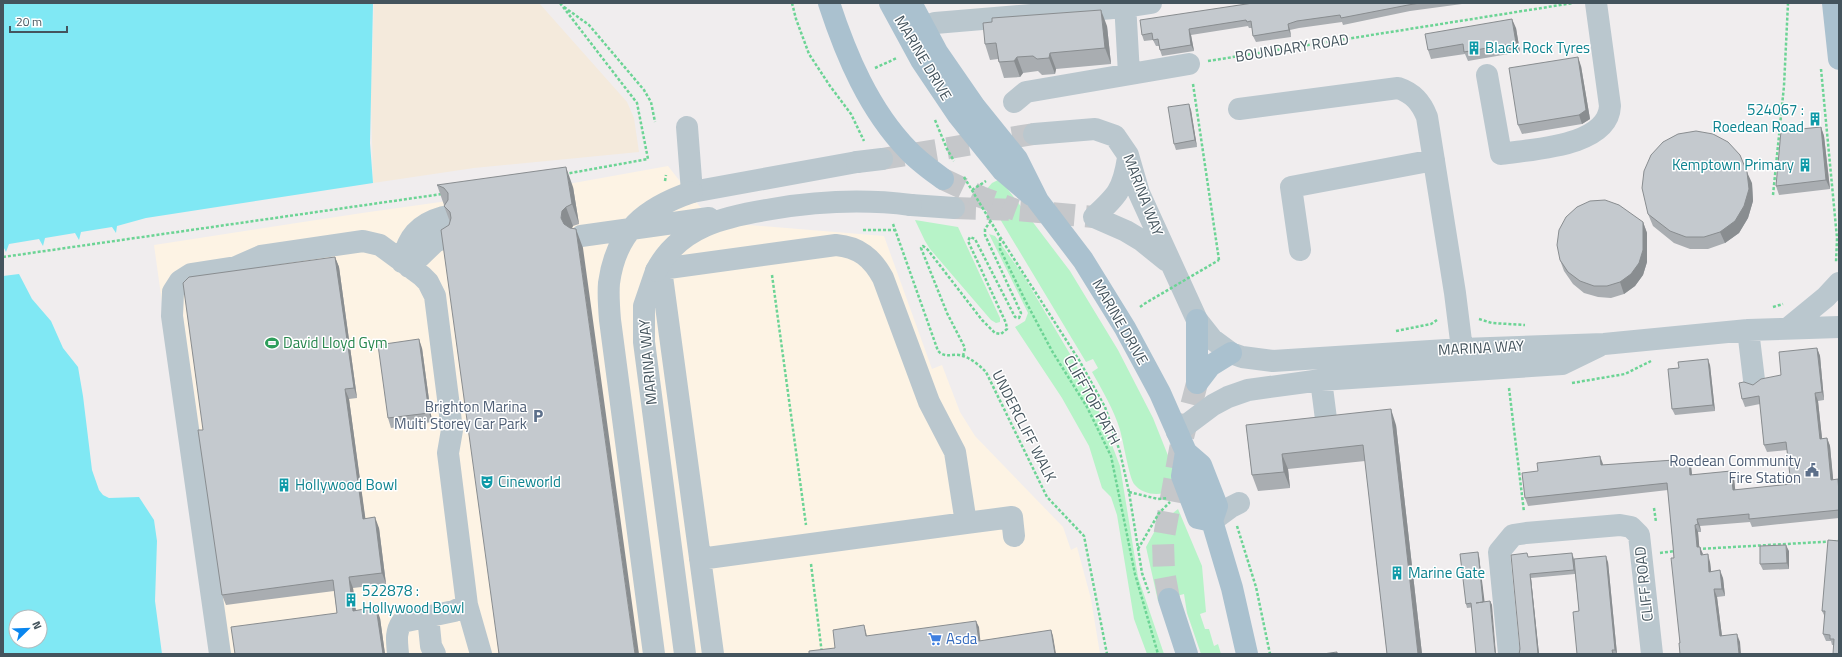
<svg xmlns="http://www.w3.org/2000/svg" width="1842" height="657" font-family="'Titillium Web',sans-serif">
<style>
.commercial{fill:#fdf3e4}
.green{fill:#b7f3c8}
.sand{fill:#f4eadc}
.water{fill:#80e8f4;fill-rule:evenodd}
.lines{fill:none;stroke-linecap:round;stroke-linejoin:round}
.minor-tunnel{stroke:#c5c7ca;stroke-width:22;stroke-dasharray:22 11;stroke-linecap:butt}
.major-tunnel{stroke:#c5c7ca;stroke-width:22;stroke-dasharray:22 11;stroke-linecap:butt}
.path{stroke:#6cd495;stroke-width:2.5;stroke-dasharray:3 2;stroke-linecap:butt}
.minor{stroke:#bac7ce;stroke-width:22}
.major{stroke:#aac1cf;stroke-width:22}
.path-bridge{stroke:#6cd495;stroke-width:2.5;stroke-dasharray:3 2;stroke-linecap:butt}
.minor-bridge{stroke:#bac7ce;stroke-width:22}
.wall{fill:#a9adb1}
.shaded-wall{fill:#898d90}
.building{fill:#c4c9ce;stroke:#898d90}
.labels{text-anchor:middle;stroke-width:3;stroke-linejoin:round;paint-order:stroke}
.street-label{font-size:15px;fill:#44545d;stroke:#fff}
.culture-label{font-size:15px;fill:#0d838f;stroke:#fff;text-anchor:start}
.leisure-label{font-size:15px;fill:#27864d;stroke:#fff;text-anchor:start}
.service-label{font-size:15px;fill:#4e5e75;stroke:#fff;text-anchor:end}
.shop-label{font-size:15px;fill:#366cbe;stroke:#fff;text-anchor:start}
</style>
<rect width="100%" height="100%" fill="#f0edee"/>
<path class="commercial" d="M 668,166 L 712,222 L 884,236 L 932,369 L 942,365 L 960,412 L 975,436 L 1063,527 L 1071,550 L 1077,547 L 1091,599 L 1100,654 L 211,654 L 154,245 L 362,213 L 568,184 Z"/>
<path class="green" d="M 1000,179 L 1070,271 L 1118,350 L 1153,418 L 1179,483 C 1170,497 1145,498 1134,484 C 1129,477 1123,440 1120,430 C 1114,410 1102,390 1092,372 L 1098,368 L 1093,359 L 1086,362 L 988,199 L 985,191 L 992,183 Z
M 915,220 L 958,227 L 1000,318 L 1000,322 L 996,323 L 991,320 L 930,249 L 925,241 Z
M 989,234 L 995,236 L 1023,275 L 1073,359 L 1096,403 L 1120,466 L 1138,577 L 1164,654 L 1147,654 L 1134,619 L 1117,515 L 1111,497 L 1102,488 L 1089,446 L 1062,398 L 1015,327 L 1025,321 L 1028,313 Z
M 1178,509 L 1202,566 L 1206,612 L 1200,614 L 1205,629 L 1209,629 L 1214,646 L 1218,644 L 1221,654 L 1201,654 L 1187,613 L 1184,594 L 1158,601 L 1146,547 L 1158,525 Z"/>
<path class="sand" d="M 374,3 L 539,3 L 627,102 L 634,118 L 639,152 L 474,168 L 373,183 L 371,95 Z"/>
<path class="water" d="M 3,3 L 373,3 L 370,143 L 373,183 L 146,218 L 117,226 L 116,233 L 112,227 L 81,232 L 79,240 L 75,233 L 45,238 L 43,246 L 39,239 L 9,244 L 6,252 L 3,246 Z
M 19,274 L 32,299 L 51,321 L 63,348 L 78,367 L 83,396 L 92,470 L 99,490 L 103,495 L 109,498 L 139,497 L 154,520 L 157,541 L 155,601 L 162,654 L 3,654 L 3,276 ZM 16,617 L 40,617 L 40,641 L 16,641 Z"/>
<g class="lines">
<path class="minor-tunnel" d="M 882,159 L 1034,134
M 954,208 L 1016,210 L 1094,217"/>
<path class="major-tunnel" d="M 943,179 L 981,197 L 1016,210
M 1169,599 L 1164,572 L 1163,542 L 1180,449 L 1197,383"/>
<path class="path" d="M 560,3 L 637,103 L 648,159 L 565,174
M 792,3 L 796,19 L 809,54 L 830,86 L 851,114 L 864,141
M 564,7 L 589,25 L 644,90 L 651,102 L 655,122
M 1208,61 L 1573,3
M 875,68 L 897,58
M 1821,69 L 1837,238 L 1836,263
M 1193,84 L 1219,260
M 935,120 L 947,149 L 954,161
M 964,177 L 1000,237 L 1079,360 L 1105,407 L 1120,452 L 1129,492 L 1142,573 L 1149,593
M 665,181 L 666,175
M 972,190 L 986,181
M 1773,195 L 1784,86 L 1788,3
M 893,224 L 938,351 C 945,358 951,354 959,355 C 970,357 979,365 986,372 L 1047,497 L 1084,536 L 1107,654
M 863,230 L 895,230
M 1000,238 L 1000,249 L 1026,302 L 1052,351 L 1087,407 L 1111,456 L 1135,574 L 1158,654
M 3,257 L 442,194
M 772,275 L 806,525
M 1140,307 L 1144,304
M 1773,307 L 1783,304
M 1479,319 L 1492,323 L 1525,325
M 1396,331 L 1431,324 L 1437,320
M 963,356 L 965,348 L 947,313 L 921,248 L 923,246 L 928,250 L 982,320 L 995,333 L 1001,334 L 1007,329 L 1006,323 L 968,241 L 970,237 L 975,239 L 1015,317 L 1019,318 L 1021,313 L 985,235 L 985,229 L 990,222
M 1572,383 L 1625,374 L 1651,361
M 1509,388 L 1524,512
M 1129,492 L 1158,499 L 1168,498
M 1654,508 L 1656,522
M 1237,526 L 1256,587 L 1270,654
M 1138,549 L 1159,513 L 1170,502
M 1698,549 L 1839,541
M 1660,553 L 1675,551
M 811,564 L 822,654"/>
<path class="minor" d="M 1125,3 L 1129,74
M 923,27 L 935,23 L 1125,7 L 1151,3
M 1487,75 L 1501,154 C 1531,149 1608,147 1610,106 L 1596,3
M 1014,102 L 1026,92 L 1189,64
M 1239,109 L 1398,88 C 1413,93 1421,102 1427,117 L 1455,293 L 1462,349
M 687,127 L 692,192 L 857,162
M 1034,134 L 1095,129 L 1115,136 L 1128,155 L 1139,193 L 1197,320 L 1212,339 L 1231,353 L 1242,357 L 1273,361 L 1462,349 L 1604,344 L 1748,330 L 1839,327
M 1128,158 C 1123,190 1117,196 1094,217 L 1126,231 L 1141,240 L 1167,261
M 911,205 L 954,208
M 1300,250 L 1291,187 L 1434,160
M 402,262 C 408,237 418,224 443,217
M 409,267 L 435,242 L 446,237
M 656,271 L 644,306 L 644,342 L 685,654
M 1787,329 L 1826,297 L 1839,283
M 1748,330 L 1754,380
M 1321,380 L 1326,419
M 1177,432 L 1213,405 L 1228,397 L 1248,390 L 1321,380 L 1562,364 L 1599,346
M 1212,521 L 1231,507 L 1239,503
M 966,523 L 1012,517 L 1014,536
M 700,559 L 966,523 L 955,452 L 929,402 L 883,278 C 872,258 859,247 836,245 L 661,269 L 713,654
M 428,616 L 431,646 L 435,654
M 220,654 L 172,316 L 173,292 L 180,281 L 191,274 L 236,267 L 261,256 L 363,241 L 380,245 L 422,276 L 428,282 L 435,296 L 452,430 L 448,453 L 467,605 L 481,654
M 398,654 C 397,642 395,632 402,622 L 454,611 L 467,605
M 1509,654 L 1499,552 L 1513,535 L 1526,533 L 1620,525 L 1631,527 L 1639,535 L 1652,654"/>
<path class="major" d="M 829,3 C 846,55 869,110 908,150 C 918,161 931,170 943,179
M 890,3 L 921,60 L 958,115 L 1003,171 L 1031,195
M 911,3 L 937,52 L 975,107 L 1017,159 L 1038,201 L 1083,260 L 1125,328 L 1160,393 L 1186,452 L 1201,465 L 1217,506 L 1212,521 L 1232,588 L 1247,654
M 1833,3 L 1839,59
M 1197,383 L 1197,320
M 1197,383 L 1210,366 L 1231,353
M 1186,452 L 1182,476 L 1198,518 L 1212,521
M 1169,599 L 1187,654"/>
<path class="path-bridge" d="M 1144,304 L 1219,260"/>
<path class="minor-bridge" d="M 857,162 L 882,159
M 581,236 L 709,218
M 656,271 C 679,226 727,216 772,209 C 819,201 864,199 911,205
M 654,654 L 610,320 C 609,308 608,295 609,283 C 616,231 645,208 692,192"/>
</g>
<path class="wall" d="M 1253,3 L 1462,3 L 1462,4 L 1410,11 L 1343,25 L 1342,22 L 1299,28 L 1290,30 L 1291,37 L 1256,42 L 1253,36 L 1252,28 L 1249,28 L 1248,26 L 1191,35 L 1194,51 L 1162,56 L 1160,50 L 1159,46 L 1156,46 L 1153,40 L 1144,41 L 1142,35 Z
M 1107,26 L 1111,64 L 1056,69 L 1055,74 L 1042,75 L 1038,71 L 1023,73 L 1020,77 L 1004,78 L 999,62 L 998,59 L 990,60 L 985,44 Z
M 1516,28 L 1520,52 L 1468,61 L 1465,54 L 1431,59 L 1428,50 Z
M 1581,66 L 1590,119 L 1582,124 L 1522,134 L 1518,125 Z
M 1191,110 L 1197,147 L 1176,150 L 1174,144 Z
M 1821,127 L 1824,136 L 1830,189 L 1779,195 L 1776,186 Z
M 1752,183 L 1753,201 L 1748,218 L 1739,233 L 1725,243 L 1708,249 L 1690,249 L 1674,243 L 1653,226 L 1648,214 Z
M 437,185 L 573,187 L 579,224 L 573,226 L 572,228 L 583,248 L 449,225 L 450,222 L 444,206 L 445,205 L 444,205 Z
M 1643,222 L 1647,233 L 1647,262 L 1643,275 L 1635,286 L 1624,294 L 1611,298 L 1598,297 L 1584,293 L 1573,284 L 1564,271 L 1560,260 Z
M 335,257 L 339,267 L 357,398 L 349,399 L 365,518 L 379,528 L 386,584 L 353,588 L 356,610 L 380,618 L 385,654 L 235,654 L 337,613 L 334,591 L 226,605 L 222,595 L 203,430 Z
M 422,348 L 432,422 L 391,428 L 388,418 Z
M 1817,348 L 1820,356 L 1824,400 L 1818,401 L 1822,439 L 1827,438 L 1830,446 L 1833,480 L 1839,483 L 1839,518 L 1752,527 L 1750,522 L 1700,526 L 1701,532 L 1698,532 L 1699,547 L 1703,555 L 1710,562 L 1711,571 L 1723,578 L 1725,596 L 1717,597 L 1722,636 L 1740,642 L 1680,643 L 1673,546 L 1668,490 L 1528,506 L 1525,498 L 1603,464 L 1603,465 L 1689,459 L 1691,466 L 1692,475 L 1731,471 L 1734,478 L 1735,490 L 1791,484 L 1787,450 L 1767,452 L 1764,445 L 1760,404 L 1745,407 L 1742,399 L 1753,385 L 1781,375 Z
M 1710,365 L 1715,411 L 1675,415 L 1672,409 L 1679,368 Z
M 1246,425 L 1396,425 L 1422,654 L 1387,654 L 1365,461 L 1288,469 L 1290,488 L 1258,491 L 1252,475 Z
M 1839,541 L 1834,645 L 1832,645 L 1831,641 L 1826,641 L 1823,634 L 1825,617 L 1822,611 Z
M 1789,551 L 1789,569 L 1763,570 L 1760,564 Z
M 1479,556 L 1484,602 L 1490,601 L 1492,605 L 1467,608 L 1466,604 Z
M 1573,556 L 1574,559 L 1608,562 L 1617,654 L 1577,654 L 1579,611 L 1575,574 L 1531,578 L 1539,654 L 1519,654 L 1528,557 Z"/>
<path class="shaded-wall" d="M 1101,10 L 1107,26 L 1111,64 L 1105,48 Z
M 1512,19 L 1516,28 L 1520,52 L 1516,43 Z
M 1288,24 L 1290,30 L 1291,37 L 1289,30 Z
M 1189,29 L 1191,35 L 1194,51 L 1191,45 Z
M 1050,53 L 1056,69 L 1055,74 L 1049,58 Z
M 1017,57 L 1023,73 L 1020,77 L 1014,61 Z
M 1578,57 L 1581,66 L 1590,119 L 1582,124 L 1579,115 Z
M 1189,104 L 1191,110 L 1197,147 L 1195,140 Z
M 1821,127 L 1824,136 L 1830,189 L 1826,180 Z
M 566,167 L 573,187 L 579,224 L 572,204 Z
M 1747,172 L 1752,183 L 1753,201 L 1748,218 L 1739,233 L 1725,243 L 1720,232 Z
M 566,207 L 573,226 L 570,231 L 569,237 L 561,218 L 562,211 Z
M 1643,222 L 1647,233 L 1647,262 L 1643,275 L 1635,286 L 1624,294 L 1620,282 Z
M 576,229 L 583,248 L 639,654 L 635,654 Z
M 335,257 L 339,267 L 357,398 L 354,388 Z
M 419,339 L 422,348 L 432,422 L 429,413 Z
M 1817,348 L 1820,356 L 1824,400 L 1822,392 Z
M 1708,359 L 1710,365 L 1715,411 L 1713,405 Z
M 345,389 L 349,399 L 367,530 L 363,519 Z
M 1815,393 L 1818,401 L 1823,447 L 1820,439 Z
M 1391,409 L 1396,425 L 1422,654 L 1418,654 Z
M 1827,438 L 1830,446 L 1834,488 L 1831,480 Z
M 1282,454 L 1288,469 L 1290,488 L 1284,472 Z
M 1600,456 L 1603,464 L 1604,473 L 1601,465 Z
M 1689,459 L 1691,466 L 1693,483 L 1690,475 Z
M 1731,471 L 1734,478 L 1736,497 L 1733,490 Z
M 375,517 L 379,528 L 386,584 L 382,573 Z
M 1697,519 L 1700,526 L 1701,532 L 1698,524 Z
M 1695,525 L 1698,532 L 1700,555 L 1697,547 Z
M 1786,545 L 1789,551 L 1789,569 L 1787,563 Z
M 1700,547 L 1703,554 L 1701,555 Z
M 1478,552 L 1479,556 L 1485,605 L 1483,602 Z
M 1572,553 L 1573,556 L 1575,574 L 1574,570 Z
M 1708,554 L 1710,562 L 1712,579 L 1709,572 Z
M 1606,556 L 1608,562 L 1617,654 L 1615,650 Z
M 1720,570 L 1723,578 L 1725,596 L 1722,589 Z
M 1530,574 L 1531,578 L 1539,654 L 1538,654 Z
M 349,577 L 353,588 L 357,621 L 353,611 Z
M 1714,589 L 1717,597 L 1723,644 L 1720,636 Z
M 1490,601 L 1492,605 L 1496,654 L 1495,652 Z
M 376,607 L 380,618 L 385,654 L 383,654 Z
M 976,621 L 979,627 L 981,647 L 979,641 Z
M 864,625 L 866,632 L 868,642 L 866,636 Z
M 1051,630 L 1053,636 L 1056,654 L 1055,654 Z
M 1737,634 L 1740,642 L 1741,654 L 1739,654 Z"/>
<path class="building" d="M 1253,3 L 1420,3 L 1408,5 L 1341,18 L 1340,15 L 1297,21 L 1288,24 L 1289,30 L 1253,36 L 1251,21 L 1247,22 L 1246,20 L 1189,29 L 1191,45 L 1160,50 L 1158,39 L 1153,40 L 1152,33 L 1142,35 L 1140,20 Z
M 1101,10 L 1105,48 L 1050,53 L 1049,58 L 1037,59 L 1033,56 L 1017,57 L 1014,61 L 999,62 L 996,43 L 985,44 L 983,23 L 992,22 L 992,18 Z
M 1512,19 L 1516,43 L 1464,52 L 1463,44 L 1428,50 L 1425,34 Z
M 1578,57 L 1586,110 L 1579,115 L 1518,125 L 1509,68 Z
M 1189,104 L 1195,140 L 1174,144 L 1168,107 Z
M 1821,127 L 1826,180 L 1776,186 L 1781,131 Z
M 1696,131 L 1713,134 L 1728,142 L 1740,155 L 1747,172 L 1749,189 L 1744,206 L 1735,221 L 1720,232 L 1704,237 L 1686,237 L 1670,231 L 1648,214 L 1642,188 L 1644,171 L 1651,155 L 1663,142 L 1678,134 Z
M 566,167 L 572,204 L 566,207 L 562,211 L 561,218 L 564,224 L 570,228 L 576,229 L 635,654 L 499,654 L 441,230 L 449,225 L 451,218 L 450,212 L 444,206 L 448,200 L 448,193 L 444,188 L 437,185 Z
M 1605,200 L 1619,205 L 1643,222 L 1643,250 L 1639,263 L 1631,274 L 1620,282 L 1607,286 L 1594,286 L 1580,281 L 1568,272 L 1560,260 L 1557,245 L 1559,230 L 1566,217 L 1577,207 L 1590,201 Z
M 335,257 L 354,388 L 345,389 L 363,519 L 375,517 L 382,573 L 349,577 L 353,611 L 376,607 L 383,654 L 235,654 L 231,627 L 337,613 L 333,580 L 222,595 L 198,430 L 203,430 L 183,283 L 189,277 Z
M 419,339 L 429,413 L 388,418 L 378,345 Z
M 1817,348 L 1822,392 L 1815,393 L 1820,439 L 1827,438 L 1831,480 L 1838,479 L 1839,493 L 1839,510 L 1749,519 L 1749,514 L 1697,519 L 1698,524 L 1695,525 L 1697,547 L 1700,547 L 1701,555 L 1708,554 L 1709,572 L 1720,570 L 1722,589 L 1714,589 L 1720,636 L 1737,634 L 1739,654 L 1680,654 L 1679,643 L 1680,643 L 1671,558 L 1674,558 L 1673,546 L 1667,483 L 1525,498 L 1522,473 L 1538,471 L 1537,463 L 1600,456 L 1601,465 L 1689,459 L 1690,475 L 1731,471 L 1733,490 L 1791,484 L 1786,442 L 1764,445 L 1759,396 L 1742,399 L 1739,383 L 1744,382 L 1753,385 L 1761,379 L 1781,375 L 1779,352 Z
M 1708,359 L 1713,405 L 1672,409 L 1668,369 L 1679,368 L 1678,362 Z
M 1391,409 L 1418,654 L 1387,654 L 1363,445 L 1282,454 L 1284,472 L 1252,475 L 1246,425 Z
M 1828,540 L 1839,541 L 1839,654 L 1833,654 L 1834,639 L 1830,639 L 1830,635 L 1823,634 L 1825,611 L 1822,611 Z
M 1786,545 L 1787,563 L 1760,564 L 1760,546 Z
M 1478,552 L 1483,602 L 1476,603 L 1490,601 L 1495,652 L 1496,654 L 1476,654 L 1471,603 L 1466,604 L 1460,554 Z
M 1527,553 L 1528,557 L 1572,553 L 1574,570 L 1530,574 L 1538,654 L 1519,654 L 1520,649 L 1511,555 Z
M 1606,556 L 1615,650 L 1612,650 L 1613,654 L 1577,654 L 1573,612 L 1579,611 L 1574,559 Z
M 976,621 L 979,641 L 1051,630 L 1055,654 L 806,654 L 809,654 L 809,651 L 835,648 L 833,630 L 864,625 L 866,636 Z
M 1337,652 L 1337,654 L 1323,654 Z"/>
<defs>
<g id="building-bare" transform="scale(1.08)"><path d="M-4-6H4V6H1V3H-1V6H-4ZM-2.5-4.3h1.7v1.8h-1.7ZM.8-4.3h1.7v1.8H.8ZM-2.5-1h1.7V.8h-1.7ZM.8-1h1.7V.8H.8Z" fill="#0f9aa8" stroke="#fff" stroke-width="2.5" paint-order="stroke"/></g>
<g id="stadium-bare" transform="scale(1.08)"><path d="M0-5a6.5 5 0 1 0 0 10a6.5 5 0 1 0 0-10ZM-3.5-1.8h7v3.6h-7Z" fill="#2e9e5b" stroke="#fff" stroke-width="2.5" paint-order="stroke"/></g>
<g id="parking-bare" transform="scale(1.08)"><path d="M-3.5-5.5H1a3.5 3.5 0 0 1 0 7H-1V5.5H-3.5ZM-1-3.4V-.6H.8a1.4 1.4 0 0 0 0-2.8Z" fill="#5c6f8a" stroke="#fff" stroke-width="2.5" paint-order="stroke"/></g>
<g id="civic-bare" transform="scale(1.08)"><path d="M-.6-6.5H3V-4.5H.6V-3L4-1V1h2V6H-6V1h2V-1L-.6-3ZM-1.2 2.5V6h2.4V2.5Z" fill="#5c6f8a" stroke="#fff" stroke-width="2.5" paint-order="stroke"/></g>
<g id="theatre-bare" transform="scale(1.08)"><path d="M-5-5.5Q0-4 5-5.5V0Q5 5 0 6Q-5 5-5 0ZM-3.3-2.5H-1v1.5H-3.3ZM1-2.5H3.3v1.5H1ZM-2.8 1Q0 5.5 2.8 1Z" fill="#0f9aa8" stroke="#fff" stroke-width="2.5" paint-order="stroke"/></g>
<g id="supermarket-bare" transform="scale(1.08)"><path d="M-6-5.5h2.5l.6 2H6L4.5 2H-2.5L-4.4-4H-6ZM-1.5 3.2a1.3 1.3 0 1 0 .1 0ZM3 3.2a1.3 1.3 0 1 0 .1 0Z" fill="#3f7fe0" stroke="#fff" stroke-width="2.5" paint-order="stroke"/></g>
</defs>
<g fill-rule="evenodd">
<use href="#building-bare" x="1474" y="48"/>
<use href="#building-bare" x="1815" y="119"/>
<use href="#building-bare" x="1805" y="165"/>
<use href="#stadium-bare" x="272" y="343"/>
<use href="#parking-bare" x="538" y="416"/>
<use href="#civic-bare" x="1812" y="470"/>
<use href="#theatre-bare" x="487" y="482"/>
<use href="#building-bare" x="284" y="485"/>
<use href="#building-bare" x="1397" y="573"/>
<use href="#building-bare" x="351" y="600"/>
<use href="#supermarket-bare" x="935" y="639"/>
</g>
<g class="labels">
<g class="street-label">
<text transform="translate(1292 48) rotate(-9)" y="5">BOUNDARY ROAD</text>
<text transform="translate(923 58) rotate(59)" y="5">MARINE DRIVE</text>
<text transform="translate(1143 195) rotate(69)" y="5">MARINA WAY</text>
<text transform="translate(1120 322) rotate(60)" y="5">MARINE DRIVE</text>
<text transform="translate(1481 348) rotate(-3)" y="5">MARINA WAY</text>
<text transform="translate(648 362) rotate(-95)" y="5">MARINA WAY</text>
<text transform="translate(1092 400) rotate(61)" y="5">CLIFFTOP PATH</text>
<text transform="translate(1024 426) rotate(63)" y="5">UNDERCLIFF WALK</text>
<text transform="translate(1644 584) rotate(-96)" y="5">CLIFF ROAD</text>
</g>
<g class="culture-label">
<text x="1485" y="53">Black Rock Tyres</text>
<text x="1804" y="115" text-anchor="end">524067 :<tspan x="1804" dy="17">Roedean Road</tspan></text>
<text x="1794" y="170" text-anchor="end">Kemptown Primary</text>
<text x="498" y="487">Cineworld</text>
<text x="295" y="490">Hollywood Bowl</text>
<text x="1408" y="578">Marine Gate</text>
<text x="362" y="596">522878 :<tspan x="362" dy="17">Hollywood Bowl</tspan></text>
</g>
<g class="leisure-label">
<text x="283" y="348">David Lloyd Gym</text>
</g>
<g class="service-label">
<text x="527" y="412">Brighton Marina<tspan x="527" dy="17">Multi Storey Car Park</tspan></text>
<text x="1801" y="466">Roedean Community<tspan x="1801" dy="17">Fire Station</tspan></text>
</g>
<g class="shop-label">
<text x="946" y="644">Asda</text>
</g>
</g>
<rect width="1842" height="657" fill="none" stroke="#44545d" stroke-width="8"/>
<g transform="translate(28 629) rotate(67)"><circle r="19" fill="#ffffff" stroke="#b4bbbe"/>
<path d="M0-3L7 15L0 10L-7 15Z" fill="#0986ef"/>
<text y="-6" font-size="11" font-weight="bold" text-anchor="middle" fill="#44545d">N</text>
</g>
<path d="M10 26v6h57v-6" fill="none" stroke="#44545d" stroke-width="2"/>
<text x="16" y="26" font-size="12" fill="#44545d" stroke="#ffffff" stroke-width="3" paint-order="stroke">20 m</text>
</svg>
